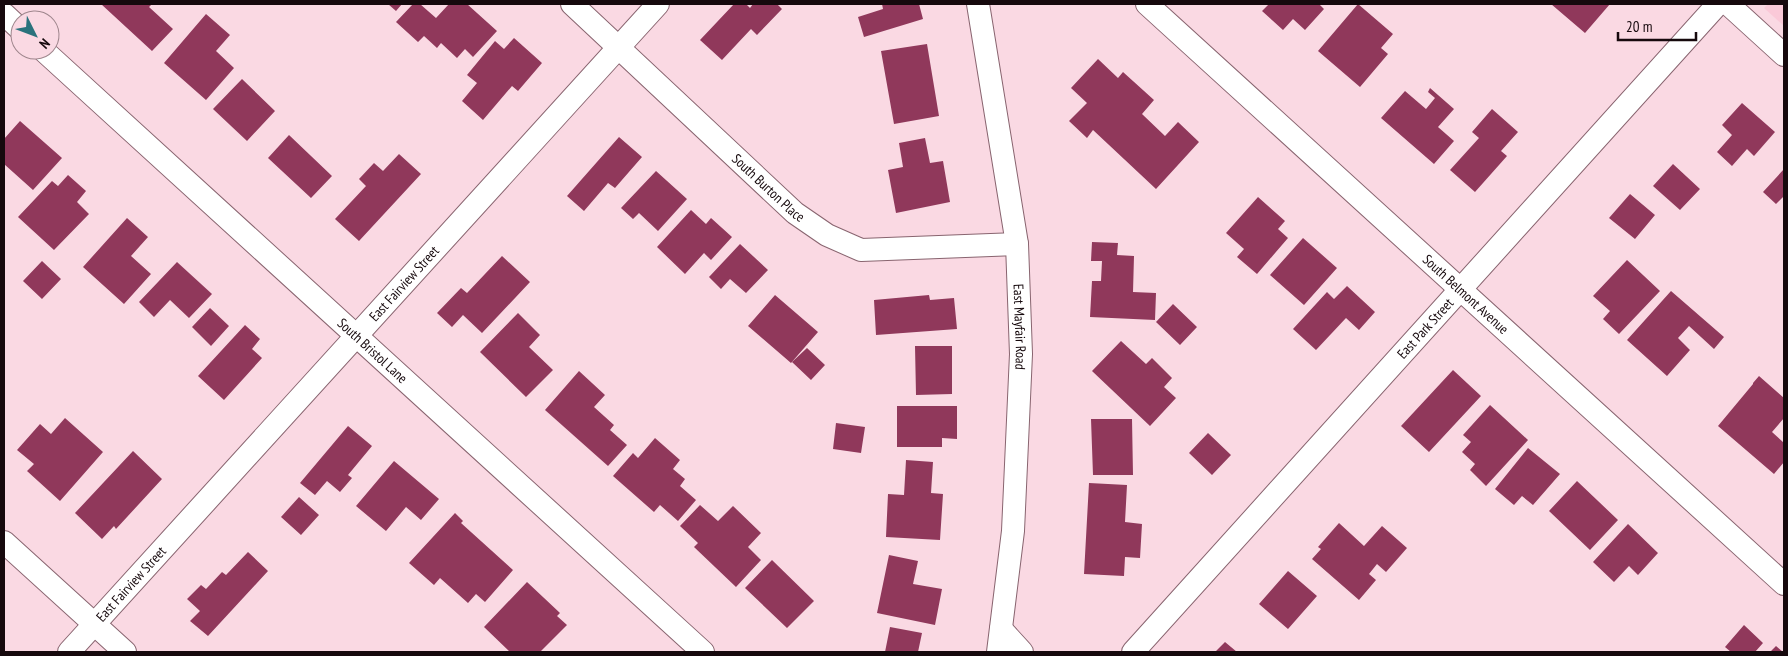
<svg xmlns="http://www.w3.org/2000/svg" width="1788" height="656" font-family="'PT Sans Narrow',sans-serif">
<style>
.built{fill:#fac9d8}
.building{fill:#90385b}
.lines{fill:none;stroke-linecap:round;stroke-linejoin:round}
.street-casing{stroke:#88646f;stroke-width:24}
.street{stroke:#fff;stroke-width:22}
.labels{text-anchor:middle;stroke-width:5;stroke-linejoin:round;paint-order:stroke}
.street-label{font-size:14px;fill:#16090d;stroke:#fad9e3}
</style>
<rect width="100%" height="100%" fill="#fad9e3"/>
<path class="built" d="M 1768,4 L 1784,4 L 1784,26 L 1764,8 Z"/>
<path class="building" d="M 101,4 L 152,4 L 149,7 L 173,29 L 152,51 Z
M 388,4 L 402,4 L 396,11 Z
M 413,4 L 420,4 L 436,18 L 449,4 L 467,4 L 497,31 L 473,57 L 465,49 L 457,58 L 441,43 L 437,48 L 424,36 L 418,42 L 396,22 Z
M 734,4 L 746,4 L 750,8 L 753,4 L 777,4 L 782,9 L 757,35 L 751,29 L 722,60 L 700,40 Z
M 882,4 L 919,4 L 923,19 L 864,37 L 858,17 L 883,9 Z
M 1269,4 L 1319,4 L 1324,9 L 1305,30 L 1293,19 L 1283,30 L 1262,11 Z
M 1358,4 L 1393,34 L 1381,48 L 1388,54 L 1360,87 L 1318,51 Z
M 1551,4 L 1610,4 L 1585,33 Z
M 206,14 L 230,35 L 216,51 L 234,68 L 206,100 L 164,63 Z
M 514,38 L 542,63 L 518,91 L 512,86 L 483,120 L 462,101 L 477,83 L 467,75 L 495,41 L 504,49 Z
M 927,44 L 939,116 L 894,124 L 881,51 Z
M 1098,59 L 1118,78 L 1123,72 L 1154,100 L 1142,114 L 1165,136 L 1178,122 L 1199,142 L 1156,189 L 1093,130 L 1087,138 L 1069,121 L 1087,103 L 1071,88 Z
M 242,79 L 275,111 L 247,141 L 213,109 Z
M 1430,88 L 1454,109 L 1438,127 L 1454,141 L 1434,164 L 1381,118 L 1405,91 L 1426,109 L 1435,98 L 1428,92 Z
M 1742,103 L 1775,132 L 1754,156 L 1747,149 L 1732,166 L 1717,152 L 1732,135 L 1722,125 Z
M 1492,109 L 1518,132 L 1501,151 L 1507,156 L 1475,192 L 1450,170 L 1479,138 L 1472,132 Z
M 20,121 L 62,158 L 33,190 L 4,164 L 4,139 Z
M 289,135 L 332,176 L 311,198 L 268,158 Z
M 619,137 L 642,157 L 615,188 L 608,183 L 584,211 L 567,196 Z
M 925,138 L 930,163 L 943,161 L 950,202 L 896,213 L 888,170 L 903,167 L 899,143 Z
M 399,154 L 421,174 L 359,241 L 335,219 L 366,186 L 359,179 L 374,163 L 383,171 Z
M 1673,164 L 1700,189 L 1680,210 L 1653,186 Z
M 1784,169 L 1784,196 L 1776,204 L 1763,192 Z
M 656,171 L 687,199 L 658,231 L 639,213 L 633,219 L 621,208 Z
M 68,175 L 86,191 L 77,202 L 89,214 L 54,250 L 18,217 L 52,181 L 58,186 Z
M 1630,194 L 1655,215 L 1635,239 L 1609,218 Z
M 1258,197 L 1285,221 L 1278,229 L 1288,238 L 1257,274 L 1237,257 L 1244,249 L 1226,233 Z
M 691,210 L 706,224 L 711,218 L 732,237 L 711,260 L 704,253 L 685,274 L 657,247 Z
M 127,218 L 148,237 L 131,256 L 151,274 L 124,304 L 83,267 Z
M 1303,238 L 1337,268 L 1304,305 L 1270,275 Z
M 1092,242 L 1118,243 L 1117,255 L 1134,256 L 1133,292 L 1156,293 L 1155,320 L 1090,317 L 1092,281 L 1101,281 L 1102,261 L 1091,261 Z
M 740,244 L 768,270 L 746,293 L 730,279 L 721,289 L 709,277 Z
M 502,256 L 530,282 L 482,333 L 463,315 L 452,327 L 437,313 L 461,288 L 467,293 Z
M 1627,260 L 1660,291 L 1619,334 L 1603,319 L 1610,311 L 1593,296 Z
M 42,261 L 61,279 L 42,299 L 23,281 Z
M 177,262 L 212,294 L 189,318 L 170,300 L 154,317 L 139,302 Z
M 1347,286 L 1375,312 L 1359,330 L 1346,318 L 1316,350 L 1293,329 L 1327,292 L 1334,299 Z
M 1671,291 L 1724,337 L 1714,349 L 1689,326 L 1678,338 L 1690,350 L 1667,376 L 1627,340 Z
M 775,295 L 818,332 L 791,363 L 748,326 Z
M 929,295 L 930,300 L 954,298 L 957,329 L 876,335 L 874,300 Z
M 1173,304 L 1197,327 L 1180,345 L 1156,322 Z
M 210,308 L 229,326 L 211,346 L 192,327 Z
M 518,313 L 540,335 L 529,347 L 553,370 L 526,397 L 480,352 Z
M 245,325 L 260,339 L 252,349 L 262,358 L 224,400 L 198,376 Z
M 1121,341 L 1146,364 L 1152,358 L 1172,378 L 1164,387 L 1176,398 L 1150,426 L 1092,371 Z
M 915,346 L 952,346 L 952,394 L 916,395 Z
M 807,348 L 825,365 L 811,380 L 792,362 Z
M 1453,370 L 1481,396 L 1429,452 L 1401,426 Z
M 579,371 L 605,395 L 594,407 L 614,425 L 610,430 L 627,445 L 608,466 L 545,410 Z
M 1759,376 L 1784,398 L 1784,418 L 1772,432 L 1784,443 L 1784,462 L 1774,474 L 1718,426 L 1753,384 L 1753,383 Z
M 1490,405 L 1528,440 L 1486,486 L 1470,470 L 1475,464 L 1462,452 L 1471,442 L 1463,435 Z
M 897,406 L 957,406 L 957,439 L 942,438 L 942,447 L 897,447 Z
M 65,418 L 103,452 L 60,501 L 27,471 L 34,464 L 17,450 L 40,424 L 51,434 Z
M 1091,419 L 1132,419 L 1133,475 L 1093,475 Z
M 836,423 L 865,427 L 861,453 L 833,449 Z
M 348,426 L 372,446 L 348,475 L 352,478 L 340,492 L 327,481 L 315,495 L 300,483 Z
M 1208,433 L 1231,455 L 1212,475 L 1189,453 Z
M 655,438 L 680,460 L 673,469 L 685,479 L 680,486 L 696,500 L 678,521 L 660,505 L 654,512 L 613,476 L 633,453 L 638,458 Z
M 1528,448 L 1560,474 L 1533,505 L 1522,496 L 1514,505 L 1495,489 Z
M 133,451 L 162,479 L 116,529 L 114,526 L 102,539 L 75,513 Z
M 906,460 L 933,462 L 931,493 L 943,494 L 940,540 L 886,537 L 888,494 L 904,495 Z
M 394,461 L 439,499 L 421,520 L 406,507 L 386,531 L 356,506 Z
M 1577,481 L 1618,520 L 1590,550 L 1549,511 Z
M 1089,483 L 1127,485 L 1125,522 L 1142,524 L 1140,558 L 1125,557 L 1124,576 L 1084,574 Z
M 299,497 L 319,515 L 301,535 L 281,517 Z
M 700,505 L 718,521 L 733,506 L 761,533 L 748,547 L 761,560 L 736,587 L 694,547 L 698,543 L 680,526 Z
M 455,513 L 463,521 L 461,523 L 513,570 L 485,602 L 476,594 L 468,603 L 440,578 L 434,585 L 409,563 Z
M 1339,523 L 1364,546 L 1382,526 L 1407,548 L 1386,572 L 1377,564 L 1369,574 L 1376,580 L 1359,600 L 1312,559 L 1321,549 L 1318,547 Z
M 1628,524 L 1658,553 L 1638,575 L 1629,566 L 1614,582 L 1593,562 Z
M 248,552 L 268,571 L 208,636 L 190,621 L 200,611 L 187,599 L 201,585 L 206,589 L 222,572 L 226,575 Z
M 889,555 L 918,561 L 913,584 L 942,589 L 935,625 L 877,613 Z
M 772,560 L 814,601 L 787,628 L 745,588 Z
M 1288,571 L 1317,596 L 1288,629 L 1259,604 Z
M 527,582 L 560,613 L 557,616 L 567,625 L 540,652 L 510,652 L 484,627 Z
M 1744,625 L 1763,643 L 1755,652 L 1731,652 L 1725,647 Z
M 890,627 L 922,633 L 918,652 L 885,652 Z
M 1225,642 L 1237,652 L 1215,652 Z
M 1776,646 L 1783,652 L 1770,652 Z"/>
<g class="lines">
<g class="street-casing">
<g id="street">
<path id="s1" d="M 572,4 L 795,213 L 827,235 L 861,250 L 1017,244"/>
<path id="s2" d="M 978,4 L 1017,244 L 1021,354 L 1013,531 L 998,652"/>
<path id="s3" d="M 1147,4 L 1784,584"/>
<path d="M 1728,4 L 1784,55"/>
<path d="M 4,14 L 20,29"/>
<path id="s4" d="M 43,50 L 703,652"/>
<path d="M 4,542 L 125,652"/>
<path d="M 1001,629 L 1022,652"/>
<path id="s5" d="M 69,652 L 658,4"/>
<path id="s6" d="M 1133,652 L 1718,4"/>
</g>
</g>
<use href="#street" class="street"/>
</g>
<g class="labels">
<g class="street-label">
<text dy="5" stroke="none"><textPath href="#s1" startOffset="269">South Burton Place</textPath></text>
<text dy="5" stroke="none"><textPath href="#s5" startOffset="498">East Fairview Street</textPath></text>
<text dy="5" stroke="none"><textPath href="#s3" startOffset="431">South Belmont Avenue</textPath></text>
<text dy="5" stroke="none"><textPath href="#s2" startOffset="326">East Mayfair Road</textPath></text>
<text dy="5" stroke="none"><textPath href="#s6" startOffset="436">East Park Street</textPath></text>
<text dy="5" stroke="none"><textPath href="#s4" startOffset="446">South Bristol Lane</textPath></text>
<text dy="5" stroke="none"><textPath href="#s5" startOffset="92">East Fairview Street</textPath></text>
</g>
</g>
<rect width="1788" height="656" fill="none" stroke="#16090d" stroke-width="10"/>
<g transform="translate(35 35) rotate(132)"><circle r="24" fill="#fad9e3" stroke="#9f868d"/>
<path d="M0-4L9 19L0 12L-9 19Z" fill="#2a727c"/>
<text y="-8" font-size="14" font-weight="bold" text-anchor="middle" fill="#16090d">N</text>
</g>
<path d="M1618 32v8h78v-8" fill="none" stroke="#16090d" stroke-width="2.5"/>
<text x="1626" y="32" font-size="15" fill="#16090d" stroke="#fad9e3" stroke-width="4" paint-order="stroke">20 m</text>
</svg>
